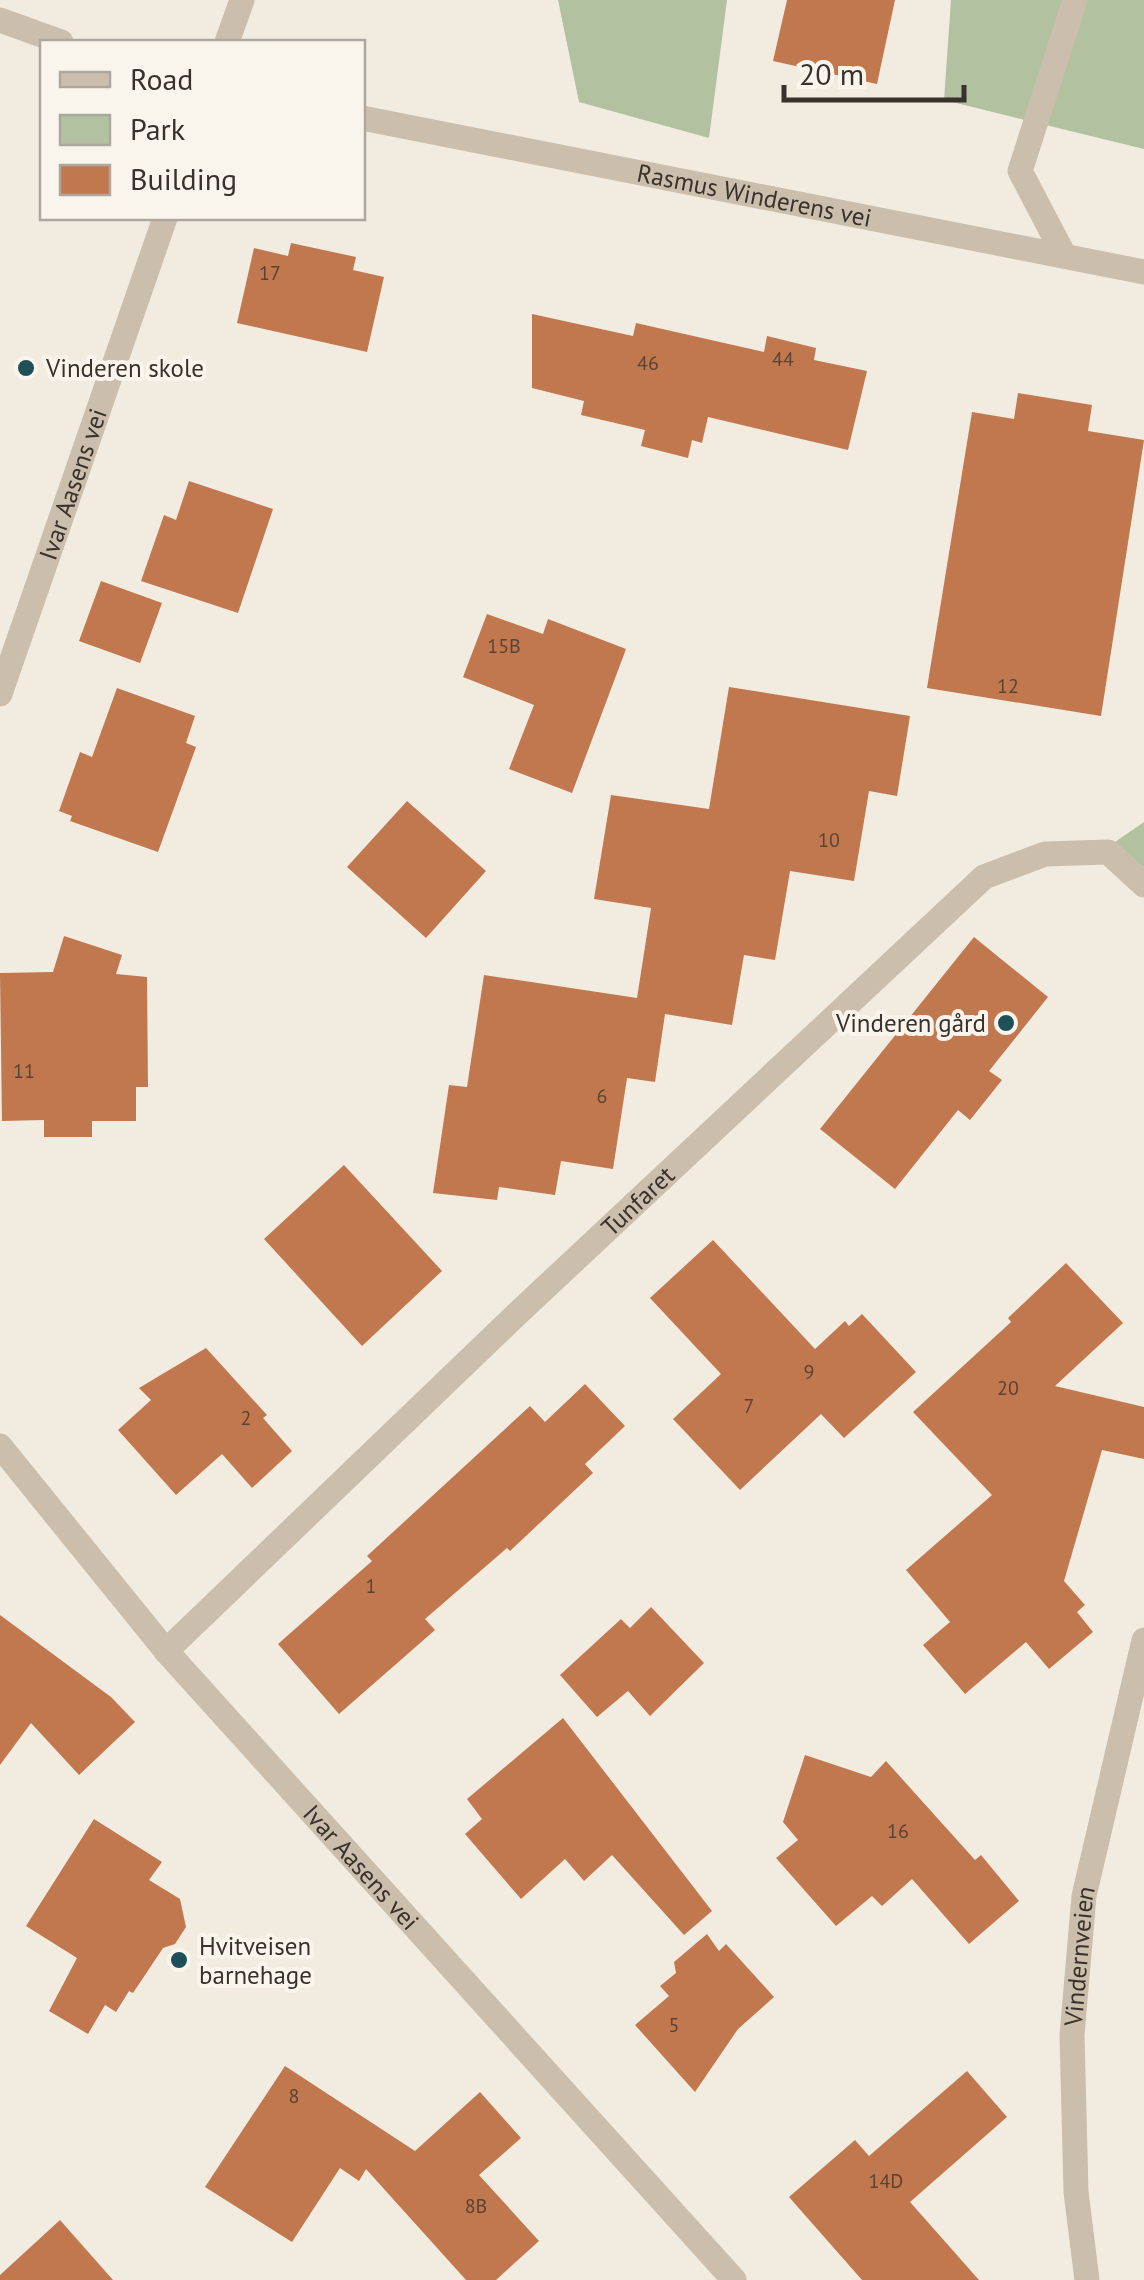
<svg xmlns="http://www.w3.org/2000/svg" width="1144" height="2280" font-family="'PT Sans',sans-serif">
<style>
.green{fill:#b2c1a0}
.building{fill:#c2784e}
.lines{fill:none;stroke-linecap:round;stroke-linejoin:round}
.street{stroke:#cbbeac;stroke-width:25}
.poi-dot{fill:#214f59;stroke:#faf5ec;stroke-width:4}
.labels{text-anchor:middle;stroke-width:8;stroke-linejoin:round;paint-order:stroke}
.number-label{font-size:20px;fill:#5b4334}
.street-label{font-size:25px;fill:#39312b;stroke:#faf5ec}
.poi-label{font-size:25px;fill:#39312b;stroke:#faf5ec;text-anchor:start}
</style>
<rect width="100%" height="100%" fill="#f2ece0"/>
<path class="green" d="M 558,0 L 727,0 L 709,138 L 579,102 Z
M 951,0 L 1144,0 L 1144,149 L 944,100 Z
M 1144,822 L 1144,868 L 1115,842 Z"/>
<path class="building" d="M 787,0 L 895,0 L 877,84 L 773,61 Z
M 291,243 L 356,257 L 353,270 L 384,277 L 367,352 L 237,323 L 254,248 L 288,256 Z
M 532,314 L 633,336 L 636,323 L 764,352 L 767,336 L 816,348 L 814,360 L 867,371 L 848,450 L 708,417 L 702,443 L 692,440 L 688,458 L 641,446 L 645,430 L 581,415 L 584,401 L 532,388 Z
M 1018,393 L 1092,405 L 1088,431 L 1144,440 L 1101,716 L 927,688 L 972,412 L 1014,419 Z
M 189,481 L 273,509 L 238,613 L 141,581 L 164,515 L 176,520 Z
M 101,581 L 162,603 L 140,663 L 79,641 Z
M 487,614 L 543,634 L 548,619 L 626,649 L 572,793 L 509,769 L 534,705 L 463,677 Z
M 729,687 L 910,716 L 897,796 L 869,791 L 854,881 L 790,871 L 775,960 L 744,955 L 732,1025 L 665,1014 L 655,1082 L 627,1078 L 613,1169 L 561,1161 L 555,1195 L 499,1187 L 497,1200 L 433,1193 L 449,1085 L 467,1087 L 484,975 L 637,998 L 651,908 L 594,899 L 611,795 L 709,809 Z
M 117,688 L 195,716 L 186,743 L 196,747 L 158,852 L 70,821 L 72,816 L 59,811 L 80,752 L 92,757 Z
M 407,801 L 486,871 L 426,938 L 347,867 Z
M 64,936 L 122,955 L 116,974 L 147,977 L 148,1087 L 136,1087 L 136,1121 L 92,1121 L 92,1137 L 44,1137 L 44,1120 L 2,1121 L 0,973 L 53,972 Z
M 974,937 L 1048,997 L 989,1071 L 1002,1080 L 970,1120 L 958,1110 L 895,1189 L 820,1129 Z
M 344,1165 L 442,1271 L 362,1346 L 264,1239 Z
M 713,1240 L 815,1349 L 845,1321 L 849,1326 L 862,1314 L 916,1372 L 844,1438 L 821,1414 L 740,1490 L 673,1419 L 721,1374 L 650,1298 Z
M 1066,1263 L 1123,1323 L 1055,1386 L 1144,1407 L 1144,1459 L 1102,1450 L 1064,1581 L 1085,1605 L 1077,1612 L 1093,1632 L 1049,1669 L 1026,1642 L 965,1694 L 923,1645 L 950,1622 L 906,1570 L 992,1495 L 913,1412 L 1011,1322 L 1008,1318 Z
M 206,1348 L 267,1415 L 263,1418 L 292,1451 L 252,1488 L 222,1454 L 176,1495 L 118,1430 L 151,1400 L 139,1388 Z
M 585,1384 L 625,1426 L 585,1464 L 593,1473 L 510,1551 L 507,1548 L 425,1619 L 435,1630 L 339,1714 L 278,1644 L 372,1561 L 367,1556 L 530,1406 L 545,1422 Z
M 651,1607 L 704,1663 L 650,1716 L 628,1691 L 597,1717 L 560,1675 L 621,1619 L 630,1628 Z
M 0,1615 L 111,1697 L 135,1722 L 79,1775 L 31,1723 L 0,1765 Z
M 563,1718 L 712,1911 L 684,1935 L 612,1855 L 584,1881 L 565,1859 L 521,1899 L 465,1834 L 482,1819 L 467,1799 Z
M 805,1755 L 871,1777 L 886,1761 L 975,1860 L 981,1855 L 1019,1901 L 969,1944 L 912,1879 L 882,1906 L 872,1896 L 836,1926 L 776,1858 L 798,1840 L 783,1822 Z
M 94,1819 L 162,1862 L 149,1880 L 180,1899 L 186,1927 L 175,1944 L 163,1948 L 133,1993 L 129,1991 L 116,2012 L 105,2005 L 88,2034 L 49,2011 L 77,1958 L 26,1926 Z
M 707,1934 L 719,1951 L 726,1944 L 774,1997 L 738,2029 L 695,2092 L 635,2025 L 669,1996 L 660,1986 L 676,1973 L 674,1962 Z
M 285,2066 L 415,2151 L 480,2092 L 521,2138 L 479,2175 L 539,2241 L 496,2280 L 466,2280 L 366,2169 L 359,2181 L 340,2168 L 292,2242 L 205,2187 Z
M 967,2071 L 1007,2117 L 910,2202 L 979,2280 L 862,2280 L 789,2197 L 855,2140 L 869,2156 Z
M 60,2220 L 113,2280 L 0,2280 L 0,2275 Z"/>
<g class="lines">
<g class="street">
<path d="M 0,20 L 61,42"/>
<path d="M 227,42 L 242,0"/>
<path id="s1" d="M 362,118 L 1144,272"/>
<path d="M 1064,255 L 1020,171 L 1075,0"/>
<path id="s2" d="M 0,694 L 165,218"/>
<path id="s3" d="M 0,1446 L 166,1651 L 734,2280"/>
<path id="s4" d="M 166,1651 L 517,1314 L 984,877 L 1045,854 L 1108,852 L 1144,885"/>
<path id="s5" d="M 1087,2280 L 1076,2192 L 1072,2035 L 1084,1896 L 1144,1640"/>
</g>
</g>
<g class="poi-dot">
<circle cx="26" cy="368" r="10"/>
<circle cx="1006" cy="1023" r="10"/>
<circle cx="179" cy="1960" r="10"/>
</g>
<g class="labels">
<g class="number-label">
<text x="270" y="280">17</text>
<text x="783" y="366">44</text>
<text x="648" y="370">46</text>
<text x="504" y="653">15B</text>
<text x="1008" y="693">12</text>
<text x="829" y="847">10</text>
<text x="24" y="1078">11</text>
<text x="602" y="1103">6</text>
<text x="809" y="1379">9</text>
<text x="1008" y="1395">20</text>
<text x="749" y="1413">7</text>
<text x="246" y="1425">2</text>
<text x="371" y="1593">1</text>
<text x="898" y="1838">16</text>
<text x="674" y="2032">5</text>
<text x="294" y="2103">8</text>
<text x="886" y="2188">14D</text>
<text x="476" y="2213">8B</text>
</g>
<g class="street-label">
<text dy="9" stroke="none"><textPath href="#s1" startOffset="400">Rasmus Winderens vei</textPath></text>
<text dy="9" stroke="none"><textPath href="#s2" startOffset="222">Ivar Aasens vei</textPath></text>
<text dy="9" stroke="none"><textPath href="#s4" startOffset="652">Tunfaret</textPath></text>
<text dy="9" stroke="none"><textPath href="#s3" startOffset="555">Ivar Aasens vei</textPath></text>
<text dy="9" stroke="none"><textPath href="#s5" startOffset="325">Vindernveien</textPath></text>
</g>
<g class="poi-label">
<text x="46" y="377">Vinderen skole</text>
<text x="986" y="1032" text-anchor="end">Vinderen gård</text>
<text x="199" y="1955">Hvitveisen<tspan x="199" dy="29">barnehage</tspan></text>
</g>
</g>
<rect x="40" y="40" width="325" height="180" fill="#faf5ec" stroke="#ada79f" stroke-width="2.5"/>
<rect x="60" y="72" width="50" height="15" fill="#cbbeac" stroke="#ada79f" stroke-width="2.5"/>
<text x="130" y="90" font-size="30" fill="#39312b">Road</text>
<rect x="60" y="115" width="50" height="30" fill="#b2c1a0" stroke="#ada79f" stroke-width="2.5"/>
<text x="130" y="140" font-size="30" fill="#39312b">Park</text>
<rect x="60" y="165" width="50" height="30" fill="#c2784e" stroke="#ada79f" stroke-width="2.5"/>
<text x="130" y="190" font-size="30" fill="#39312b">Building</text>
<path d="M784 85v15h180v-15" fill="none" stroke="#39312b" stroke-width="5"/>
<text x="799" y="85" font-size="30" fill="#39312b" stroke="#faf5ec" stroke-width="8" paint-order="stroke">20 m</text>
</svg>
